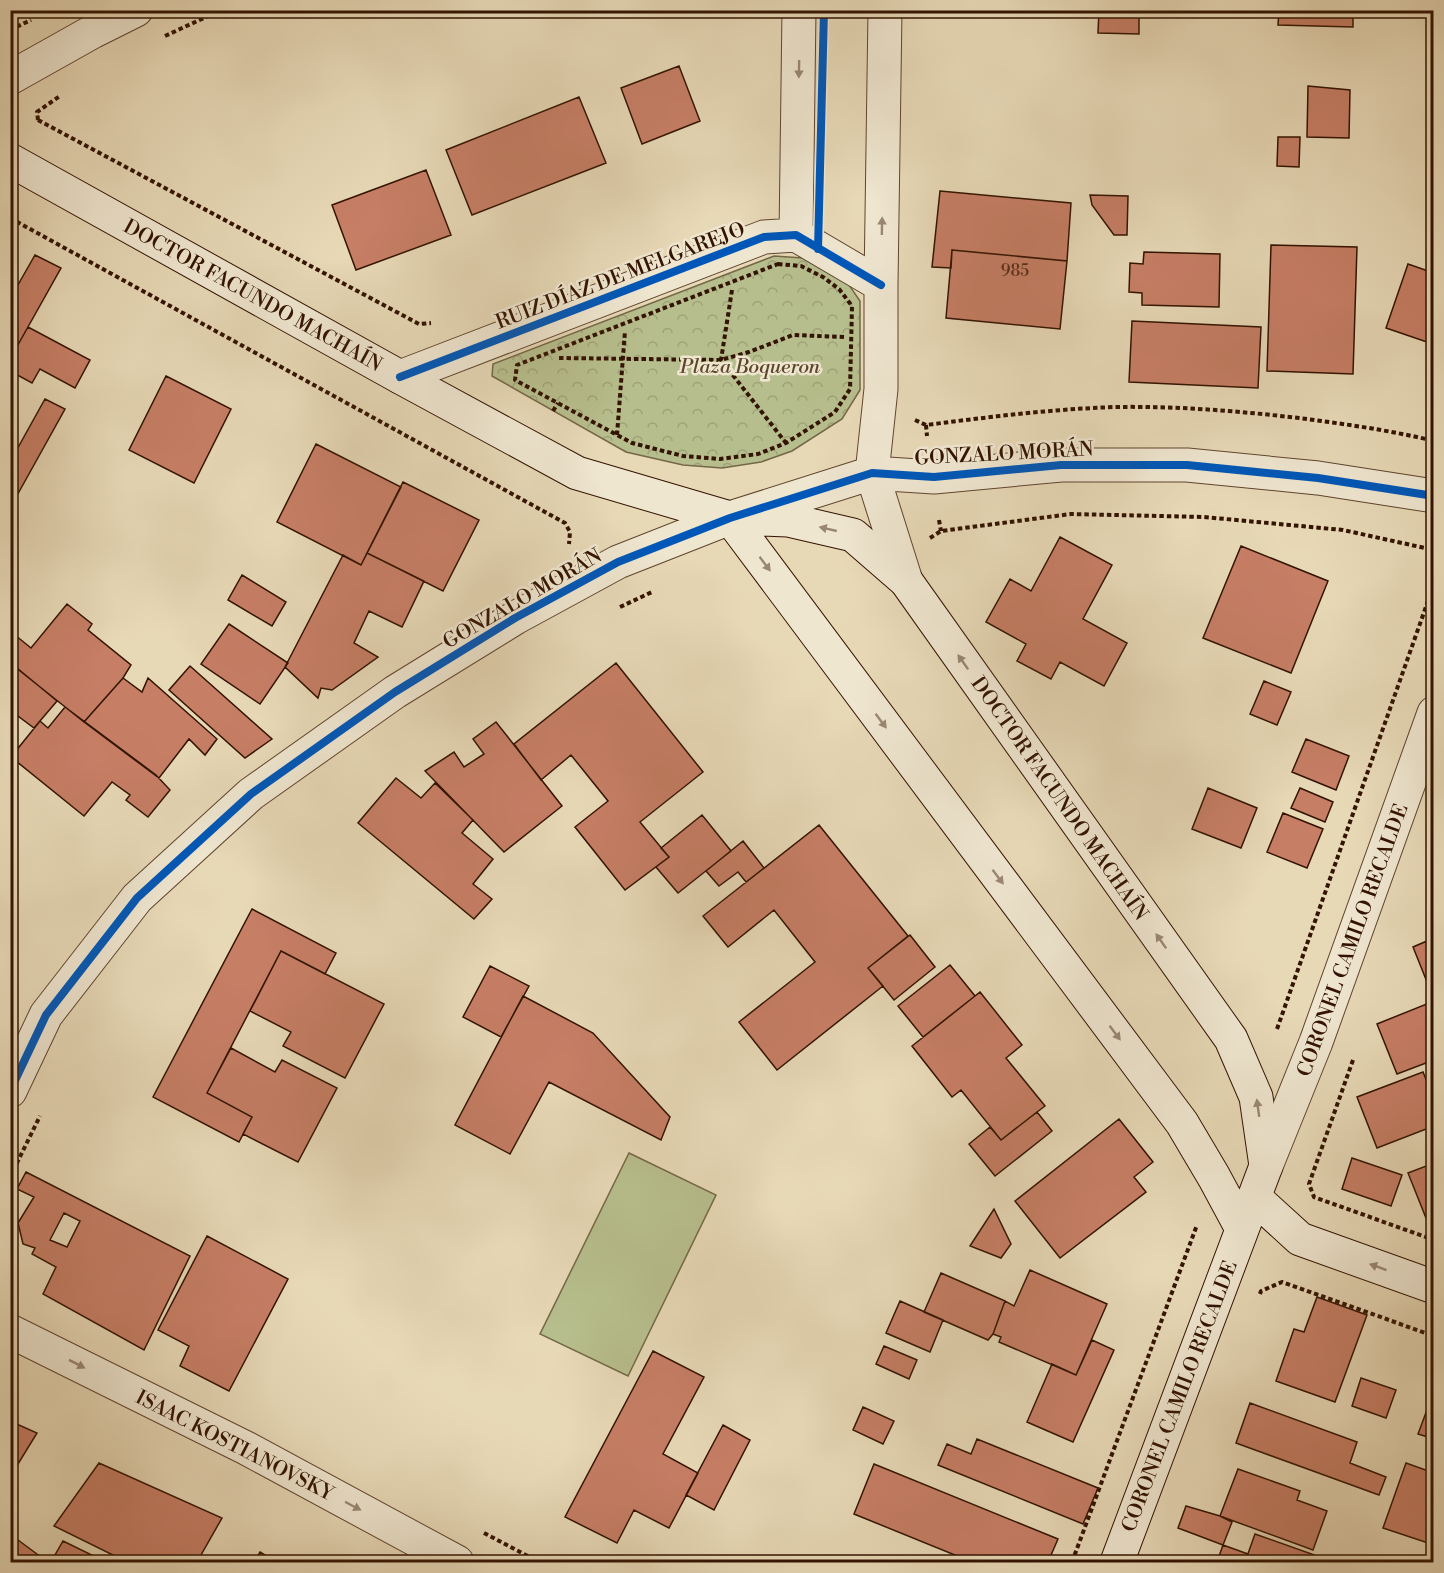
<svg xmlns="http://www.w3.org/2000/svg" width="1444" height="1573" font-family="'Libre Bodoni',serif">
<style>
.park{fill:url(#park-crowns);stroke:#756847;stroke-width:1.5}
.garden{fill:#b7be8d;stroke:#756847;stroke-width:1.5}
.building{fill:#c67e65;stroke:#331301;stroke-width:1.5;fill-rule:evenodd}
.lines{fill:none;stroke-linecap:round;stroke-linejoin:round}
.minor-casing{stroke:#60442e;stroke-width:35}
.tertiary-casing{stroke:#60442e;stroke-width:35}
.secondary-casing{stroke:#331301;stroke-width:35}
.path{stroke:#331301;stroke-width:4;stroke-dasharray:4.5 3;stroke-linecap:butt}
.minor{stroke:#efe6d0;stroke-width:33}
.tertiary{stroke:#efe6d0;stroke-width:33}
.secondary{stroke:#efe6d0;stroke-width:33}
.cycleway-casing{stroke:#efe6d0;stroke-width:11}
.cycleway{stroke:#0057b8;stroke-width:8}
.oneway{fill:#9a8773}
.labels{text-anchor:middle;stroke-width:5;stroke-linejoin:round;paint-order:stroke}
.number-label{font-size:16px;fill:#582e1a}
.street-label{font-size:20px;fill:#331301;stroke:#efe6d0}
.park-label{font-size:20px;font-style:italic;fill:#5b462b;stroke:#efe6d0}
</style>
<defs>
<pattern id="park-crowns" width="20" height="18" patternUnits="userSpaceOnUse" patternTransform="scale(1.5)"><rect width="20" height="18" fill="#b7be8d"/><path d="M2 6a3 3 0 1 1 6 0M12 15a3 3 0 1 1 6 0" fill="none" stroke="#9ea278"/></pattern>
</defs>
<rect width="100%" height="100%" fill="#e7d8b6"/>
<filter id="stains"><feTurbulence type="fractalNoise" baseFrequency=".00333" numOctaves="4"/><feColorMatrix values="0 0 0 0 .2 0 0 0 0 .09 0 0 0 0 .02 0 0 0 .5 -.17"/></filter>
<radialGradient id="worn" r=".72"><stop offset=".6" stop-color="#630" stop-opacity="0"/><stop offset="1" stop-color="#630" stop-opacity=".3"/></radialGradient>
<path class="park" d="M 774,256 L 803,258 L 847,282 L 860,301 L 860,390 L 842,419 L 792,451 L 761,462 L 722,468 L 683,465 L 626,452 L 492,376 L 493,364 Z"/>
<path class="garden" d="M 629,1153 L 716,1195 L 628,1376 L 540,1334 Z"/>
<path class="building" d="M 1099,10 L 1139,10 L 1139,34 L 1098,33 Z
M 1279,10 L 1353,10 L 1353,27 L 1278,25 Z
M 679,66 L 700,121 L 642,144 L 621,88 Z
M 1308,86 L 1350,90 L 1349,138 L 1307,137 Z
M 579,97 L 606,163 L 472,215 L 446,150 Z
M 1278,137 L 1300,137 L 1299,167 L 1277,166 Z
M 426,170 L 451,235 L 356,270 L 332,205 Z
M 940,191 L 1071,203 L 1067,261 L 952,250 L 951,268 L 932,267 Z
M 1090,195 L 1128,196 L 1127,235 L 1114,235 L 1092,205 Z
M 1271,245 L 1357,247 L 1353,374 L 1267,371 Z
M 952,250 L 1067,261 L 1060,329 L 946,318 Z
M 1144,252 L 1220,254 L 1219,307 L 1142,305 L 1142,293 L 1129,292 L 1130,263 L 1143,264 Z
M 35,255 L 61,268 L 10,359 L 10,299 Z
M 1408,264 L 1434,273 L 1434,321 L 1427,342 L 1386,328 Z
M 1132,321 L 1261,327 L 1258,388 L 1129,382 Z
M 28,327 L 90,360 L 75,388 L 40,369 L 32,383 L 10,371 L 10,359 Z
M 166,376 L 231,409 L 194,483 L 129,450 Z
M 45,399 L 65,409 L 10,508 L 10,462 Z
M 316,444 L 401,487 L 361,565 L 277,522 Z
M 403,482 L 479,520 L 443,591 L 367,553 Z
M 1060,537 L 1112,565 L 1083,619 L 1127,643 L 1104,686 L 1060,662 L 1051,679 L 1017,661 L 1026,644 L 986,622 L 1010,579 L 1031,591 Z
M 1241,546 L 1328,581 L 1291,673 L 1203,638 Z
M 367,553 L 424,581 L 402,627 L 369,611 L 354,643 L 378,657 L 332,690 L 321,688 L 318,698 L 285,667 L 343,555 L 361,565 Z
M 242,575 L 286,602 L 272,626 L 228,600 Z
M 67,604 L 92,624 L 88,630 L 131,665 L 123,678 L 84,722 L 10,663 L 10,631 L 31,648 Z
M 229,624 L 288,663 L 260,704 L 201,664 Z
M 616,663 L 703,772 L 640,822 L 669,857 L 625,890 L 575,827 L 608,801 L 571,755 L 541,780 L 514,744 Z
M 190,666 L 272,739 L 245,758 L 169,690 Z
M 17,668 L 57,701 L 34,728 L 10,710 L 14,705 L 10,702 L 10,675 Z
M 123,678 L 142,692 L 148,678 L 217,739 L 205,755 L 189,739 L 159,778 L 84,722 Z
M 1264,681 L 1291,692 L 1277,725 L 1250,714 Z
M 65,707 L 156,775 L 170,790 L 148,817 L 126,800 L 130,795 L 112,782 L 84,816 L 11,757 L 40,721 L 48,728 Z
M 496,722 L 562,806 L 504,852 L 425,771 L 454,752 L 464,767 L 484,754 L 473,739 Z
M 1306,739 L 1349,756 L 1336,790 L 1292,772 Z
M 396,778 L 421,798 L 435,783 L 473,820 L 462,833 L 493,859 L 473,884 L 492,899 L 474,919 L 358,823 Z
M 1208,788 L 1257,808 L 1241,848 L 1192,829 Z
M 1300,788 L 1333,802 L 1325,822 L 1291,808 Z
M 1283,813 L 1323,829 L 1307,868 L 1267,852 Z
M 702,815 L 731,851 L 678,893 L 656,867 L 669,857 L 661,848 Z
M 819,825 L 908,936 L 868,968 L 883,986 L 777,1070 L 739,1022 L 815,962 L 774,910 L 728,947 L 703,916 Z
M 743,841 L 764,868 L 746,882 L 738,872 L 719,886 L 706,871 Z
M 252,909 L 336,953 L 325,974 L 281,951 L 207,1093 L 252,1117 L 239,1142 L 153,1097 Z
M 910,935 L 935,967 L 894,1000 L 868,968 Z
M 1434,938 L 1434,997 L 1433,997 L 1413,947 Z
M 281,951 L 384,1004 L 345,1078 L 283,1046 L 291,1032 L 250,1011 Z
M 950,965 L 975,996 L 923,1037 L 898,1006 Z
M 490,966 L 529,986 L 501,1037 L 463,1017 Z
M 980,992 L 1022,1045 L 1006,1058 L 1045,1106 L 1001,1140 L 961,1090 L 952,1097 L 912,1046 Z
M 523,996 L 593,1033 L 670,1117 L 661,1140 L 549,1082 L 510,1154 L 455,1125 Z
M 1434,1001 L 1434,1060 L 1397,1074 L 1377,1024 Z
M 231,1048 L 275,1072 L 282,1060 L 337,1088 L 298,1162 L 243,1134 L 252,1117 L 207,1093 Z
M 1423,1072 L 1434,1099 L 1434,1126 L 1377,1148 L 1357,1097 Z
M 1037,1112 L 1052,1131 L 995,1176 L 969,1144 L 990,1127 L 1001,1140 Z
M 1119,1119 L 1153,1162 L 1134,1177 L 1146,1192 L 1060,1258 L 1015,1201 Z
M 1352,1158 L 1402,1175 L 1391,1206 L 1342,1189 Z
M 1434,1163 L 1434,1221 L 1428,1223 L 1408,1173 Z
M 26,1172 L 190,1256 L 144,1350 L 43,1294 L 56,1267 L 32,1254 L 35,1248 L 23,1244 L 18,1223 L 34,1197 L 17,1189 ZM 64,1213 L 80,1221 L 67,1247 L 50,1240 Z
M 994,1209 L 1011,1244 L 1001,1258 L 970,1246 Z
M 207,1236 L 288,1279 L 229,1391 L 180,1366 L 189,1346 L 158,1330 Z
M 1030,1270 L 1107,1304 L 1076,1375 L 999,1342 L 1001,1337 L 993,1334 L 1005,1301 L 1014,1306 Z
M 941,1273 L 1005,1301 L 993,1334 L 988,1340 L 924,1312 Z
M 1317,1297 L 1367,1315 L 1335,1402 L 1276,1381 L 1294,1329 L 1304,1332 Z
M 900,1301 L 943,1320 L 930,1352 L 886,1333 Z
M 1092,1340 L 1114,1350 L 1073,1442 L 1027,1422 L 1052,1364 L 1076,1375 Z
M 884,1346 L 917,1360 L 909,1379 L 876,1364 Z
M 653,1351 L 704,1377 L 663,1454 L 698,1473 L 669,1528 L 634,1510 L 617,1543 L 565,1517 Z
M 1361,1378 L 1396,1390 L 1386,1418 L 1352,1406 Z
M 1434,1391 L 1434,1439 L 1418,1434 Z
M 1250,1403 L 1357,1442 L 1350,1463 L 1386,1477 L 1379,1495 L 1236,1443 Z
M 863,1407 L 894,1421 L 883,1444 L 853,1430 Z
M 10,1421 L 37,1433 L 10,1477 Z
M 723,1425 L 750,1440 L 714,1510 L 686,1495 Z
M 977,1439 L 1098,1488 L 1083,1524 L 938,1465 L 947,1444 L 971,1454 Z
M 99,1463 L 222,1518 L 197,1562 L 127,1562 L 54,1526 Z
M 1406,1463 L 1434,1473 L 1434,1545 L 1383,1528 Z
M 874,1464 L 1058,1539 L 1048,1562 L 972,1562 L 854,1514 Z
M 1238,1469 L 1300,1491 L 1297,1500 L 1327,1511 L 1313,1550 L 1220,1516 Z
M 1186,1506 L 1220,1516 L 1232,1522 L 1223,1545 L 1178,1528 Z
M 10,1534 L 45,1560 L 43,1562 L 10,1562 Z
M 1255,1534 L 1334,1562 L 1245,1562 Z
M 63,1541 L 100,1559 L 98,1562 L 51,1562 Z
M 1223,1545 L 1248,1554 L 1245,1562 L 1217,1562 Z
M 260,1552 L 268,1557 L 279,1562 L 254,1562 Z"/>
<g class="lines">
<g class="minor-casing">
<path id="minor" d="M 885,10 L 881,285 L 881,389 L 872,473 L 906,581
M 10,78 L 92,32 L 136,10
M 796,235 L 799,10
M 400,377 L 764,237 L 796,235 L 881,285
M 10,1091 L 46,1015 L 137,898 L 251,794 L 395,692 L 515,618 L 618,562 L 730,518 L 872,473 L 934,477 L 1061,465 L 1187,465 L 1318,478 L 1434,496
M 1266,1166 L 1316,1042 L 1434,713"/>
</g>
<g class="tertiary-casing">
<path id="tertiary" d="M 10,1331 L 246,1448 L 457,1562"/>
</g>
<g class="secondary-casing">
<path id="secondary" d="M 10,160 L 400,377 L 577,473 L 730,518 L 788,520 L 853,535 L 906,581 L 1231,1039 L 1256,1097 L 1266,1166 L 1117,1562
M 730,518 L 1182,1123 L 1214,1177 L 1242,1229
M 1254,1197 L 1300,1239 L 1434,1287"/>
</g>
<path class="path" d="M 10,30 L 31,20
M 165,36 L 221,10
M 38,120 L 419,324 L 431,323
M 38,120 L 37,112 L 60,96
M 10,218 L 565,523 L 570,532 L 569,544
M 778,264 L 801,266 L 823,277 L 839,289 L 852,306 L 850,389 L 835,412 L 786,443 L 758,454 L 720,459 L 683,456 L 632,443 L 515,380 L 517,365 Z
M 732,290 L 721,360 L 786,443
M 559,358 L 721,360 L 749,352 L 793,335 L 844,337
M 553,411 L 558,403
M 915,420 L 926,425 C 989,417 1052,409 1116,407 C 1177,406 1238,411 1299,418 C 1344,424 1389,430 1434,441
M 926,425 L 927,436
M 617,435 L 625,331
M 939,520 L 941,531
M 930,538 L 941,531 L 1071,514 L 1204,517 L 1343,530 L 1434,550
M 620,607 L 652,592
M 1277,1029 L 1434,584
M 1353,1060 L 1309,1184 L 1314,1197 L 1434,1240
M 10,1177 L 40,1116
M 1260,1294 L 1261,1291 L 1282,1282 L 1434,1336
M 484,1533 L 539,1562
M 1072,1562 L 1197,1225"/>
<use href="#minor" class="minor"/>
<use href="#tertiary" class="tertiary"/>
<use href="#secondary" class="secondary"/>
<g class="cycleway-casing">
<path id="cycleway" d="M 818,249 L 824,10
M 400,377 L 764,237 L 796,235 L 881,285
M 10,1091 L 46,1015 L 137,898 L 251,794 L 395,692 L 515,618 L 618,562 L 730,518 L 872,473 L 934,477 L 1061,465 L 1187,465 L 1318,478 L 1434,496"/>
</g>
<use href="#cycleway" class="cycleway"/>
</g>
<defs><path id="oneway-solid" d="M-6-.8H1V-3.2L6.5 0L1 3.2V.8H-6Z" transform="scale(1.5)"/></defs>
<g class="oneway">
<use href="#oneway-solid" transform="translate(799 69) rotate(91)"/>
<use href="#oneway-solid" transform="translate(882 226) rotate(-89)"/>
<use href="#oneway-solid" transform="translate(828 529) rotate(-167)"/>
<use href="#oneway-solid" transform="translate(765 564) rotate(53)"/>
<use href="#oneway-solid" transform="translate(963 662) rotate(-125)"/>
<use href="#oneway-solid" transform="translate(881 721) rotate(53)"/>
<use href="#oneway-solid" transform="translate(998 877) rotate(53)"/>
<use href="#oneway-solid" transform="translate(1161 941) rotate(-125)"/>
<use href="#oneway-solid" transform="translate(1115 1033) rotate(53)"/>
<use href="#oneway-solid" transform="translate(1258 1108) rotate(-98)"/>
<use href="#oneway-solid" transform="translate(1378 1267) rotate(-160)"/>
<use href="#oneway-solid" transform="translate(77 1364) rotate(27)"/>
<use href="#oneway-solid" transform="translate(353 1506) rotate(28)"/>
</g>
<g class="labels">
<g class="number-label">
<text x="1015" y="276">985</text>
</g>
<g class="street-label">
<text transform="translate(620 275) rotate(-21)" y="7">RUIZ DÍAZ DE MELGAREJO</text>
<text transform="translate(253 295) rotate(29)" y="7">DOCTOR FACUNDO MACHAÍN</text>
<text transform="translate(1004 453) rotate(-3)" y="7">GONZALO MORÁN</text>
<text transform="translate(522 598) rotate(-30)" y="7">GONZALO MORÁN</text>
<text transform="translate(1060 798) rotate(55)" y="7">DOCTOR FACUNDO MACHAÍN</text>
<text transform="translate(1352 940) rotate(-70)" y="7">CORONEL CAMILO RECALDE</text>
<text transform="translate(1179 1396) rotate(-69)" y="7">CORONEL CAMILO RECALDE</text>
<text transform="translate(235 1445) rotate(27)" y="7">ISAAC KOSTIANOVSKY</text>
</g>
<g class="park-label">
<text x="750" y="373">Plaza Boqueron</text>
</g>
</g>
<rect width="1444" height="1573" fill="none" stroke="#e7d8b6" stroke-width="36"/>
<rect x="12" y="12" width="1420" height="1549" fill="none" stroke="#331301" stroke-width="3"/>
<rect x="18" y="18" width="1408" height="1537" fill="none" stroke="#331301" stroke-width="1.5"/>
<rect width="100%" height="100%" filter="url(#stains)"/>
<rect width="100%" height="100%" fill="url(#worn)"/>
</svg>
